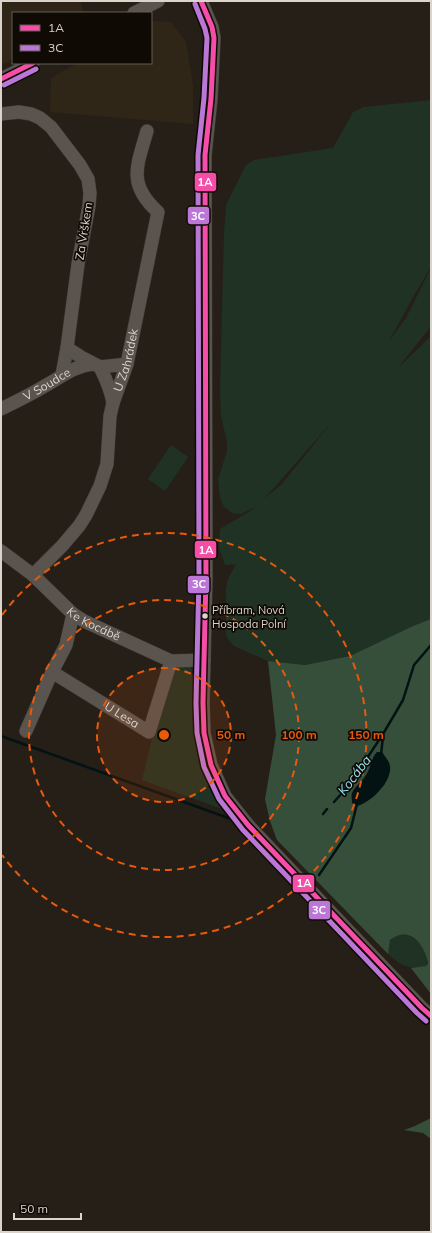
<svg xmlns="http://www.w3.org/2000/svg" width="432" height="1233" font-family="Mulish,sans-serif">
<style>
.industrial{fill:#302618}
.green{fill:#203223;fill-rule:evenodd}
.forest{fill:#364f3b;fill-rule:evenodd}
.water{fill:#031213}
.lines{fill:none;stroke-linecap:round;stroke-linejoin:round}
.stream{stroke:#031213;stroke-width:2.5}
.minor-casing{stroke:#403935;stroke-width:14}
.minor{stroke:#59544e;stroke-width:13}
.bus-1-casing{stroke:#100a05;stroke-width:8}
.bus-2-casing{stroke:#100a05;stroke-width:8}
.bus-1{stroke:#f54da8;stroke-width:5}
.bus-2{stroke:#ba77d6;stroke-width:5}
.ring{fill:none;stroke:#e8590c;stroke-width:2;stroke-dasharray:7 5}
.bus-dot{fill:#dcd3cb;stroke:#100a05;stroke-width:1.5}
.labels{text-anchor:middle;stroke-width:3.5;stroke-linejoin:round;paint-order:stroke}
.bus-label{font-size:11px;fill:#dcd3cb;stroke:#100a05;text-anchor:start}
.street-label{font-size:12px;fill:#dcd3cb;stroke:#100a05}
.water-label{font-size:13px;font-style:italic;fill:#94e6f0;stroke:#100a05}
.centre{fill:#e8590c;stroke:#100a05;stroke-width:2}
.ring-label{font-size:12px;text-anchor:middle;font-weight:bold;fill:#e8590c;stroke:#100a05;stroke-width:3.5;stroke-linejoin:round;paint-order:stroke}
.line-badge{stroke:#100a05;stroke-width:1.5}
.badge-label{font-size:11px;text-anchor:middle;font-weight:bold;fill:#fff}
</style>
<rect width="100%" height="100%" fill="#261f18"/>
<path class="industrial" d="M 1,1 L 80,1 L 84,13 L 13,13 L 13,59 L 1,65 Z
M 154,21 L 171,22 L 186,42 L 193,85 L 193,124 L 50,112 L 51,78 L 77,63 L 151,63 L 151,23 Z"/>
<path class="green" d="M 431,100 L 431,267 L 416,292 L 389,341 L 406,318 L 431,268 L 431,326 L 398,368 L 431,336 L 431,619 L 413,626 L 350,656 L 305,665 L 268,661 L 234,646 L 228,639 L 226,635 L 226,589 L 228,579 L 236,564 L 225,565 L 219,548 L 220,529 L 252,510 L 256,507 L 241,514 L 232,513 L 224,507 L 220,498 L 218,480 L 227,451 L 227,442 L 221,416 L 220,392 L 224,233 L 226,205 L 246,165 L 254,160 L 333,148 L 353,112 L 364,107 ZM 331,423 L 282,484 L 264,499 Z
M 171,445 L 188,457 L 165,491 L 148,479 Z
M 191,664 L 195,694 L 194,734 L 204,777 L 222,809 L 142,780 L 161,701 L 174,665 Z
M 396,935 C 402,935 407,934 412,937 C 420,941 430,957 426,966 C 408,970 402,966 388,954 C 387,945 389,941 396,935 Z"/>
<path class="forest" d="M 431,619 L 431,994 L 411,968 L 426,966 L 428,963 C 424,944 410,925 390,940 L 388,954 L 277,840 L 270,821 L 265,799 L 276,735 L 268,661 L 305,665 L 350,656 L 413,626 ZM 374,756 L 385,784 L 373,797 L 362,804 L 355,788 C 366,776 369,772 374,756 Z
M 431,1118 L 431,1139 L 423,1133 L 404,1130 L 415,1126 Z"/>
<path class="water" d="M 377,752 L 382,752 C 385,757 389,760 390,766 C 392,782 371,802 357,806 L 352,803 C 352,799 351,796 352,793 C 355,786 363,782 366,776 C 371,768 371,758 377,752 Z"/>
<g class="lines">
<path class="stream" d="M 1,736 L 231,819 L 299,890
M 381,755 L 383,736
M 334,802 L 350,784 L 383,734 L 403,700 L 414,665 L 431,645
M 323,814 L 327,809
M 319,875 L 351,828 L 357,804"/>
<g class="minor-casing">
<g id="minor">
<path d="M 201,1 L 212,27 L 214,38 L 211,99 L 205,155 L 206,577 L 203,703 L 204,733 L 211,765 L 225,796 L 248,825 L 422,1008 L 431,1016"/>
<path d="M 134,13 L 158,1"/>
<path d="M 1,79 L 33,63"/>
<path d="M 1,114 L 19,112 L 31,114 L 40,118 L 51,127 L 80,165 L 88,179 L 90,193 L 89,206 L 78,264 L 67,348 L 62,375"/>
<path d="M 67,348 L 81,357 L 100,367 L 127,364"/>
<path d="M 100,367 C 106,379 111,390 113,403"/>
<path id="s1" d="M 1,409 C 15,402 30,395 43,387 C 60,378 73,366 93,364"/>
<path id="s2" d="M 1,551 L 33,575 L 73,614 L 84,621 L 171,661 L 204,660"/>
<path id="s3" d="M 33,575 L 62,546 L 79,526 L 86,515 L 100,486 L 107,464 L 110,416 L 113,403 L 127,364 L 158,212 C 127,184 137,166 147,131"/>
<path id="s4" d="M 52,672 L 149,732 L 171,661"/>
<path d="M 26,731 L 52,672 L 66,645 L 73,614"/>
</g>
</g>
<use href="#minor" class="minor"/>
<g class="bus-1-casing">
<path id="bus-1" d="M 201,1 L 212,27 L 214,38 L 211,99 L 205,155 L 206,577 L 203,703 L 204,733 L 211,765 L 225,796 L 248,825 L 422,1008 L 431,1016
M 1,79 L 33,63"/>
</g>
<g class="bus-2-casing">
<path id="bus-2" d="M 195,4 L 205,29 L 207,38 L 204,98 L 198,155 L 199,577 L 196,703 L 197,733 L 204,767 L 219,799 L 243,830 L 417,1013 L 426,1021
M 4,85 L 36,69"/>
</g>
<use href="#bus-1" class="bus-1"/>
<use href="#bus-2" class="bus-2"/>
</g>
<circle cx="164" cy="735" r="67" fill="#e8590c" fill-opacity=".12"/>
<g class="ring">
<circle cx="164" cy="735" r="67"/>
<circle cx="164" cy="735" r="135"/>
<path d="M2 615A202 202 0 1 1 2 855"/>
</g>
<circle class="bus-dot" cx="205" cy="616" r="3.5"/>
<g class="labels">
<g class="bus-label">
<text x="212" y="614">Příbram, Nová<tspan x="212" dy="14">Hospoda Polní</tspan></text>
</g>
<g class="street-label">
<text transform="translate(84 231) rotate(-81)" y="4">Za Vrškem</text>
<text dy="4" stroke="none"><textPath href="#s3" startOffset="242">U Zahrádek</textPath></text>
<text dy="4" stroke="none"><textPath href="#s1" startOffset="52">V Soudce</textPath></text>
<text dy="4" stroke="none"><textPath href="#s2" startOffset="119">Ke Kocábě</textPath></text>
<text dy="4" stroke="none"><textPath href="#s4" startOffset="82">U Lesa</textPath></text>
</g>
<g class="water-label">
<text transform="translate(354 775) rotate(-53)" y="5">Kocába</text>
</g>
</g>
<circle cx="164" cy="735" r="6" class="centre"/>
<g class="ring-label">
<text x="231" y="739">50 m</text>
<text x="299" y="739">100 m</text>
<text x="366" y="739">150 m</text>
</g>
<g class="line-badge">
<rect x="194" y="172" width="23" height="20" rx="4" fill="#f54da8"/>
<rect x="187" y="206" width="23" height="19" rx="4" fill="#ba77d6"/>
<rect x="194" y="540" width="23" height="19" rx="4" fill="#f54da8"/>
<rect x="187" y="575" width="23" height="19" rx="4" fill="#ba77d6"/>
<rect x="292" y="874" width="23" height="19" rx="4" fill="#f54da8"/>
<rect x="308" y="900" width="23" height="20" rx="4" fill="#ba77d6"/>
</g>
<g class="badge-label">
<text x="205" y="186">1A</text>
<text x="198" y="220">3C</text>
<text x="206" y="554">1A</text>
<text x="199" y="588">3C</text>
<text x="304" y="887">1A</text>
<text x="319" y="914">3C</text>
</g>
<rect width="432" height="1233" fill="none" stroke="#dcd3cb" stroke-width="4"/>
<rect x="12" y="12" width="140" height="52" fill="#100a05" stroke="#625a54"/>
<rect x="20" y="25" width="20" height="6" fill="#f54da8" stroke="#625a54"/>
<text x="48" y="32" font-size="12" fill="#dcd3cb">1A</text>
<rect x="20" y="45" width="20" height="6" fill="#ba77d6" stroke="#625a54"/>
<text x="48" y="52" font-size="12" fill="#dcd3cb">3C</text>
<path d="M14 1213v6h67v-6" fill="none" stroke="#dcd3cb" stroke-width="2"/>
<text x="20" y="1213" font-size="12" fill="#dcd3cb" stroke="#100a05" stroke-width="3" paint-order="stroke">50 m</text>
</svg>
